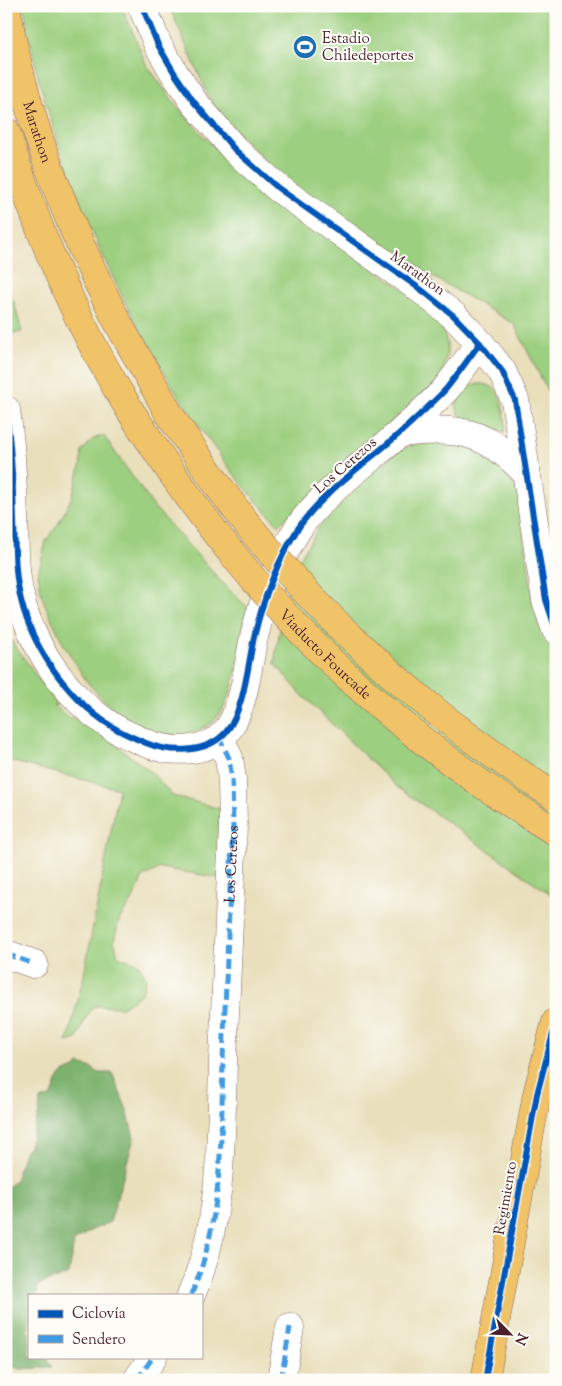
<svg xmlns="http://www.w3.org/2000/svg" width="562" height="1386" font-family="'Sorts Mill Goudy',serif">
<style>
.green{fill:#9ccf7f;stroke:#737755}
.forest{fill:#7db26e;stroke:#64684c}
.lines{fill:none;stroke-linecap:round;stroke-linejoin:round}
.minor-casing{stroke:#82625d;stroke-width:29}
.major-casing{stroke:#82625d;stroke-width:29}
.minor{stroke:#fff;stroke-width:28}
.major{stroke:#f0c369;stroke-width:28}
.major-bridge-casing{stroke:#82625d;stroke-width:29;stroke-linecap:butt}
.major-bridge{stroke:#f0c369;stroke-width:28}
.quiet{stroke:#409be1;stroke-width:5;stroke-dasharray:10 5;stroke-linecap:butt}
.cycleway-casing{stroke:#fdfcf7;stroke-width:9}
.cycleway{stroke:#0057b8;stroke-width:6}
.labels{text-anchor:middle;stroke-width:4;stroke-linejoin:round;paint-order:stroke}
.poi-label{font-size:15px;fill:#4a1f2b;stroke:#fdfcf7;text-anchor:start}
.street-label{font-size:15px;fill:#4a1f2b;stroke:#fdfcf7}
</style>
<rect width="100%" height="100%" fill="#fdfcf7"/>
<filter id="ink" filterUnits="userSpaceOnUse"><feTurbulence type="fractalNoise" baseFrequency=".02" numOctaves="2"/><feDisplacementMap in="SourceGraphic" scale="10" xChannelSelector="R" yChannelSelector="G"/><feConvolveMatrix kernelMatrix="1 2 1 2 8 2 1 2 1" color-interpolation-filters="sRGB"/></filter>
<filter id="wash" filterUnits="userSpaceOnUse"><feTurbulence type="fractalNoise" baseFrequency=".0096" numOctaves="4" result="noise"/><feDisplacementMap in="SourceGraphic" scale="20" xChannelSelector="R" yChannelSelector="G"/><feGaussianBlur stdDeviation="1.12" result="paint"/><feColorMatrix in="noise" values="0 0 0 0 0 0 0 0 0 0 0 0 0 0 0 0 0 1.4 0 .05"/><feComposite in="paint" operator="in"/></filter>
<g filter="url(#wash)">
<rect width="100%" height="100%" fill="#e9dfbb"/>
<path class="green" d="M 23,6 L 122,6 L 146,64 L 176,105 L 207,140 L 277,199 L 412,295 L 440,322 L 447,343 L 447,355 L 442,373 L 433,386 L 416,400 L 279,525 C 246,493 218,454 192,416 C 121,311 71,195 37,73 C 32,51 28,28 23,6 Z
M 169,6 L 556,6 L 556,397 L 551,398 L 514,324 L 371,241 L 285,181 L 214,109 Z
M 6,286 L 14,302 L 22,332 L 6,334 Z
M 476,384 C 497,383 500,394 504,412 C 505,420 507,425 504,432 C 494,432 467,422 460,415 C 450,402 465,389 476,384 Z
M 103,435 L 154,507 L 217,577 L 247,607 L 236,673 L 230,694 L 222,711 L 212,723 L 194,733 L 177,738 L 139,728 L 116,713 L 87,682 L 65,647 L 51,618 L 42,597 L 38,574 L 46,541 L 58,524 L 72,497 L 81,464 L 82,451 L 93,439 Z
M 426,442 L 461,442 L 489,457 L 502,469 L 514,485 L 520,498 L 533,604 L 538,625 L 556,654 L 556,898 L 397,787 L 303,696 L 274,663 L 286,595 L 294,568 L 319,527 L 362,482 L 393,455 L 409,446 Z
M 6,633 L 57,705 L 53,705 L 67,716 L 90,725 L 151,772 L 173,796 L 221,809 L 220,878 L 160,868 L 143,877 L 132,901 L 120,918 L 114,940 L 118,956 L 139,964 L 146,978 L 142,993 L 122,1007 L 94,1006 L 85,1019 L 77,1039 L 67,1042 L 83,980 L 119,789 L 6,760 Z"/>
<path class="forest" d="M 79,1064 L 90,1067 L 99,1073 L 112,1073 L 127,1110 L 134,1138 L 110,1222 L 92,1230 L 74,1241 L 69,1274 L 38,1285 L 37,1295 L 29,1295 L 29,1325 L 27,1330 L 29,1333 L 29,1357 L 47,1357 L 52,1367 L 20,1369 L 6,1364 L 6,1188 L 15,1181 L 23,1155 L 29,1146 L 39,1112 L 40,1100 L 52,1096 C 55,1088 57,1076 65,1072 C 71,1069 75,1069 79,1064 Z"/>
</g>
<g filter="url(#ink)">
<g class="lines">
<g class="minor-casing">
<g id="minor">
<path d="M 142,6 L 158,45 L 175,74 L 194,102 L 235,150 L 278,188 L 423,291 L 454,316 L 480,343 L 502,371 L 515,400 L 546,600 L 556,630"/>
<path d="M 6,410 C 11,446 13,483 14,520 C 15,543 14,568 19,591 C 29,644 66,697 111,726 C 122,733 134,738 146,743 C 170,753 207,754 226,732 C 244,711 248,664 254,637 C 263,600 276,563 297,530 C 321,493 368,462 401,432 C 416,418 432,404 446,389 C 458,374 469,358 480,343"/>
<path d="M 401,433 C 458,427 485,429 526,473"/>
<path d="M 6,954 L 34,964"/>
<path id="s1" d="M 191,1295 C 223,1223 221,1137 223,1060 C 226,982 229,904 233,826 L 232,780 L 229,758 L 220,739"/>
<path d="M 137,1380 L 153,1357"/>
<path d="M 281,1380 L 290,1327"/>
</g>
</g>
<g class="major-casing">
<g id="major">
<path id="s2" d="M 6,7 C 24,114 65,219 114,315 C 131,348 151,379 168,412"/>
<path d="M 6,131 C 38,235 82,338 142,429"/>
<path d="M 485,1380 L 537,1094 L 556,1022"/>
</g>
</g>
<use href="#minor" class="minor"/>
<use href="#major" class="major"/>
<g class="major-bridge-casing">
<g id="major-bridge">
<path d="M 168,412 C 196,454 224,496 256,535 C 341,639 443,725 556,797"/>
<path id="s3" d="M 142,429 C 171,473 201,516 235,557 C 324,667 435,759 556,832"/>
</g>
</g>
<use href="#major-bridge" class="major-bridge"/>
<path class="quiet" d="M 6,954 L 34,964
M 191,1295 C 223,1223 221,1137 223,1060 C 226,982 229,904 233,826 L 232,780 L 229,758 L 220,739
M 137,1380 L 153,1357
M 281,1380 L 290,1327"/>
<g class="cycleway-casing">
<path id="cycleway" d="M 142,6 L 158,45 L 175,74 L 194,102 L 235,150 L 278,188 L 423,291 L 454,316 L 480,343 L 502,371 L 515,400 L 546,600 L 556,630
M 6,410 C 11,446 13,483 14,520 C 15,543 14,568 19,591 C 29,644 66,697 111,726 C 122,733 134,738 146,743 C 170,753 207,754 226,732 C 244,711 248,664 254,637 C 263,600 276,563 297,530 C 321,493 368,462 401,432 C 416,418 432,404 446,389 C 458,374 469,358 480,343
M 485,1380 L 537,1094 L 556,1022"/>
</g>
<use href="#cycleway" class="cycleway"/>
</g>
</g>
<defs>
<g id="stadium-disc" transform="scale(1.25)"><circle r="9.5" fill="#1f6fb2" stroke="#fdfcf7"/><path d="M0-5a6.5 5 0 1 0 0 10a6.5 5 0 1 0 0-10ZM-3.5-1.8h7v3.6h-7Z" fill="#fff"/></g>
</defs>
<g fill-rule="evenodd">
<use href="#stadium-disc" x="305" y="47"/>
</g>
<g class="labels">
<g class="poi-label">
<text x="322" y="43">Estadio<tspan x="322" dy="17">Chiledeportes</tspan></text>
</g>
<g class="street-label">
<text dy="5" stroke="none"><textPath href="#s2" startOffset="129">Marathon</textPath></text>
<text transform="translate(418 273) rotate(36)" y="5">Marathon</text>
<text transform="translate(345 465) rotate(-41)" y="5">Los Cerezos</text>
<text dy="5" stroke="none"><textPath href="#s3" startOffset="291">Viaducto Fourcade</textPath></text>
<text dy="5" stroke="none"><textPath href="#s1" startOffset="435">Los Cerezos</textPath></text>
<text transform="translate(505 1198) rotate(-80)" y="5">Regimiento</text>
</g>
</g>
<rect width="562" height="1386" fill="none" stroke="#fdfcf7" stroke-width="25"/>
<rect x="28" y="1294" width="175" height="65" fill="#fdfcf7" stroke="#b5a4a5"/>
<rect x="38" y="1310" width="25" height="8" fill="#0057b8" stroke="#b5a4a5"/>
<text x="72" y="1318" font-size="15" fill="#4a1f2b">Ciclovía</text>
<rect x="38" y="1335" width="25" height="8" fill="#409be1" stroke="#b5a4a5"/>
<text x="72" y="1344" font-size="15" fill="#4a1f2b">Sendero</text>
<g transform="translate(510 1334) rotate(114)" stroke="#fdfcf7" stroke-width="4" paint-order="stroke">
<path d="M0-4L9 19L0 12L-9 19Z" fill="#4a1f2b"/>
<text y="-8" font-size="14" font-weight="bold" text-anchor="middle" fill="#4a1f2b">N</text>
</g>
</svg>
